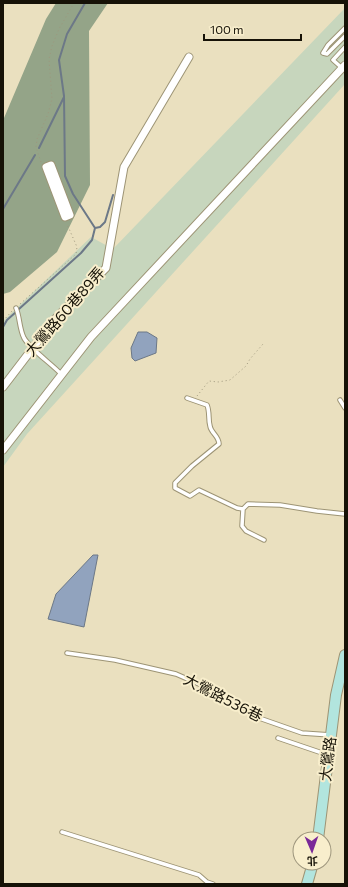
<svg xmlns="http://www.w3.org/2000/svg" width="348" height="887" font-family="Commissioner,'Noto Sans TC',sans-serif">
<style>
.green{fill:#c7d6bd}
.forest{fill:#94a488}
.water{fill:#91a3be;stroke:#6c7887}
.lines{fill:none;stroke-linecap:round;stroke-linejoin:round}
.stream{stroke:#6c7887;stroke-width:2}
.lane-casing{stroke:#9d9475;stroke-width:5.5}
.street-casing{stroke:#9d9475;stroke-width:9}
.secondary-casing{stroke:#9d9475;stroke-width:12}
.path{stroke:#9e977d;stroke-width:1;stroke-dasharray:1 3;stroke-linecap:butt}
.lane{stroke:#fff;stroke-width:3.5}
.street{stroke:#fff;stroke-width:7}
.secondary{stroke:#b2e5de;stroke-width:10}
.labels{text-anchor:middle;stroke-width:4;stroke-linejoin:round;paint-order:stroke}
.street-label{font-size:15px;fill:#161207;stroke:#f8eecc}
</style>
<rect width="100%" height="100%" fill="#eae0bf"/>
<path class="green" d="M 345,8 L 345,84 L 27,434 L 3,467 L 3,321 L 91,237 L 113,249 Z"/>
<path class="forest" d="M 56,3 L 108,3 L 89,31 L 90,185 L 57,252 L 10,292 L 3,294 L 3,129 L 4,118 L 46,19 Z"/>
<path class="water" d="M 138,332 L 147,332 L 157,338 L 156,353 L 135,361 L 132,358 L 131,348 Z
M 93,555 L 98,555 L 84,627 L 48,619 L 56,594 Z"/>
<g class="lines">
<path class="stream" d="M 39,148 L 64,97
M 3,209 L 35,155
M 95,228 L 100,227 L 105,222 L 113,195
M 19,309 L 81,253 L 92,240 L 95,228 L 73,194 L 65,176 L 64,96 L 59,60 L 67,34 L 85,3
M 3,327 L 7,320 L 16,312"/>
<g class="lane-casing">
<path id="lane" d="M 345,28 L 328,45 L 323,53 L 327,54 L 345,36
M 342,68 L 333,60 L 345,47
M 16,308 C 20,317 19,328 24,338 C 31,350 52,364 62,375
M 187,398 L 207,405 C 210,412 208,419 210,426 C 211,433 219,436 219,444 L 192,466 L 175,483 L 175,488 L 190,496 L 199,490 L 237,508 L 243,509 L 248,504 L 280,505 L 317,511 L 345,514
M 340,400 L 345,408
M 243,509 L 242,526 L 246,531 L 264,540
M 67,653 L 115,660 L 176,674 L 224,695 L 262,719 L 302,733 L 331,735
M 278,738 L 328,755
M 62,832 L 199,875 L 207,882 L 213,884"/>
</g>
<g class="street-casing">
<path id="street" d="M 51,165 L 70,215 L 65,217 L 46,167 Z
M 3,387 L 55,319 L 106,268 L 124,167 L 189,57
M 3,450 L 91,337 L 345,65"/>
</g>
<g class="secondary-casing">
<path id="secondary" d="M 318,839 L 336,695 L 345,655
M 307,884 L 313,863"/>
</g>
<path class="path" d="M 41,162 L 36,147 L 37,139 L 48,114 L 52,99 L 49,59 L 52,46 L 59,29 L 74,3
M 20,304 L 76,254 L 77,247 L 67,224
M 3,321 L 12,311
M 197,396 L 209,381 L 218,382 L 230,380 L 246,366 L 250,359 L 263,344"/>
<use href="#lane" class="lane"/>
<use href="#street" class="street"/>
<use href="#secondary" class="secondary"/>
</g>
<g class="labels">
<g class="street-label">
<text transform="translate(65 312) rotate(-49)" y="5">大鶯路60巷89弄</text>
<text transform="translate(223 698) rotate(27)" y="5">大鶯路536巷</text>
<text transform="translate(328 759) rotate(-83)" y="5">大鶯路</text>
</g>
</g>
<rect width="348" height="887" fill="none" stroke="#161207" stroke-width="8"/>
<g transform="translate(312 851) rotate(178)"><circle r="19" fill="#f8eecc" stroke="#9e967d"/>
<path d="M0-3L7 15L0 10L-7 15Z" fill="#7a2898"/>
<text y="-6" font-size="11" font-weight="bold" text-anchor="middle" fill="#161207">北</text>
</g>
<path d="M204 34v6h97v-6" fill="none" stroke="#161207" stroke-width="2"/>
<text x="210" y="34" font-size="12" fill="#161207" stroke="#f8eecc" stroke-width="3" paint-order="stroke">100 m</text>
</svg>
